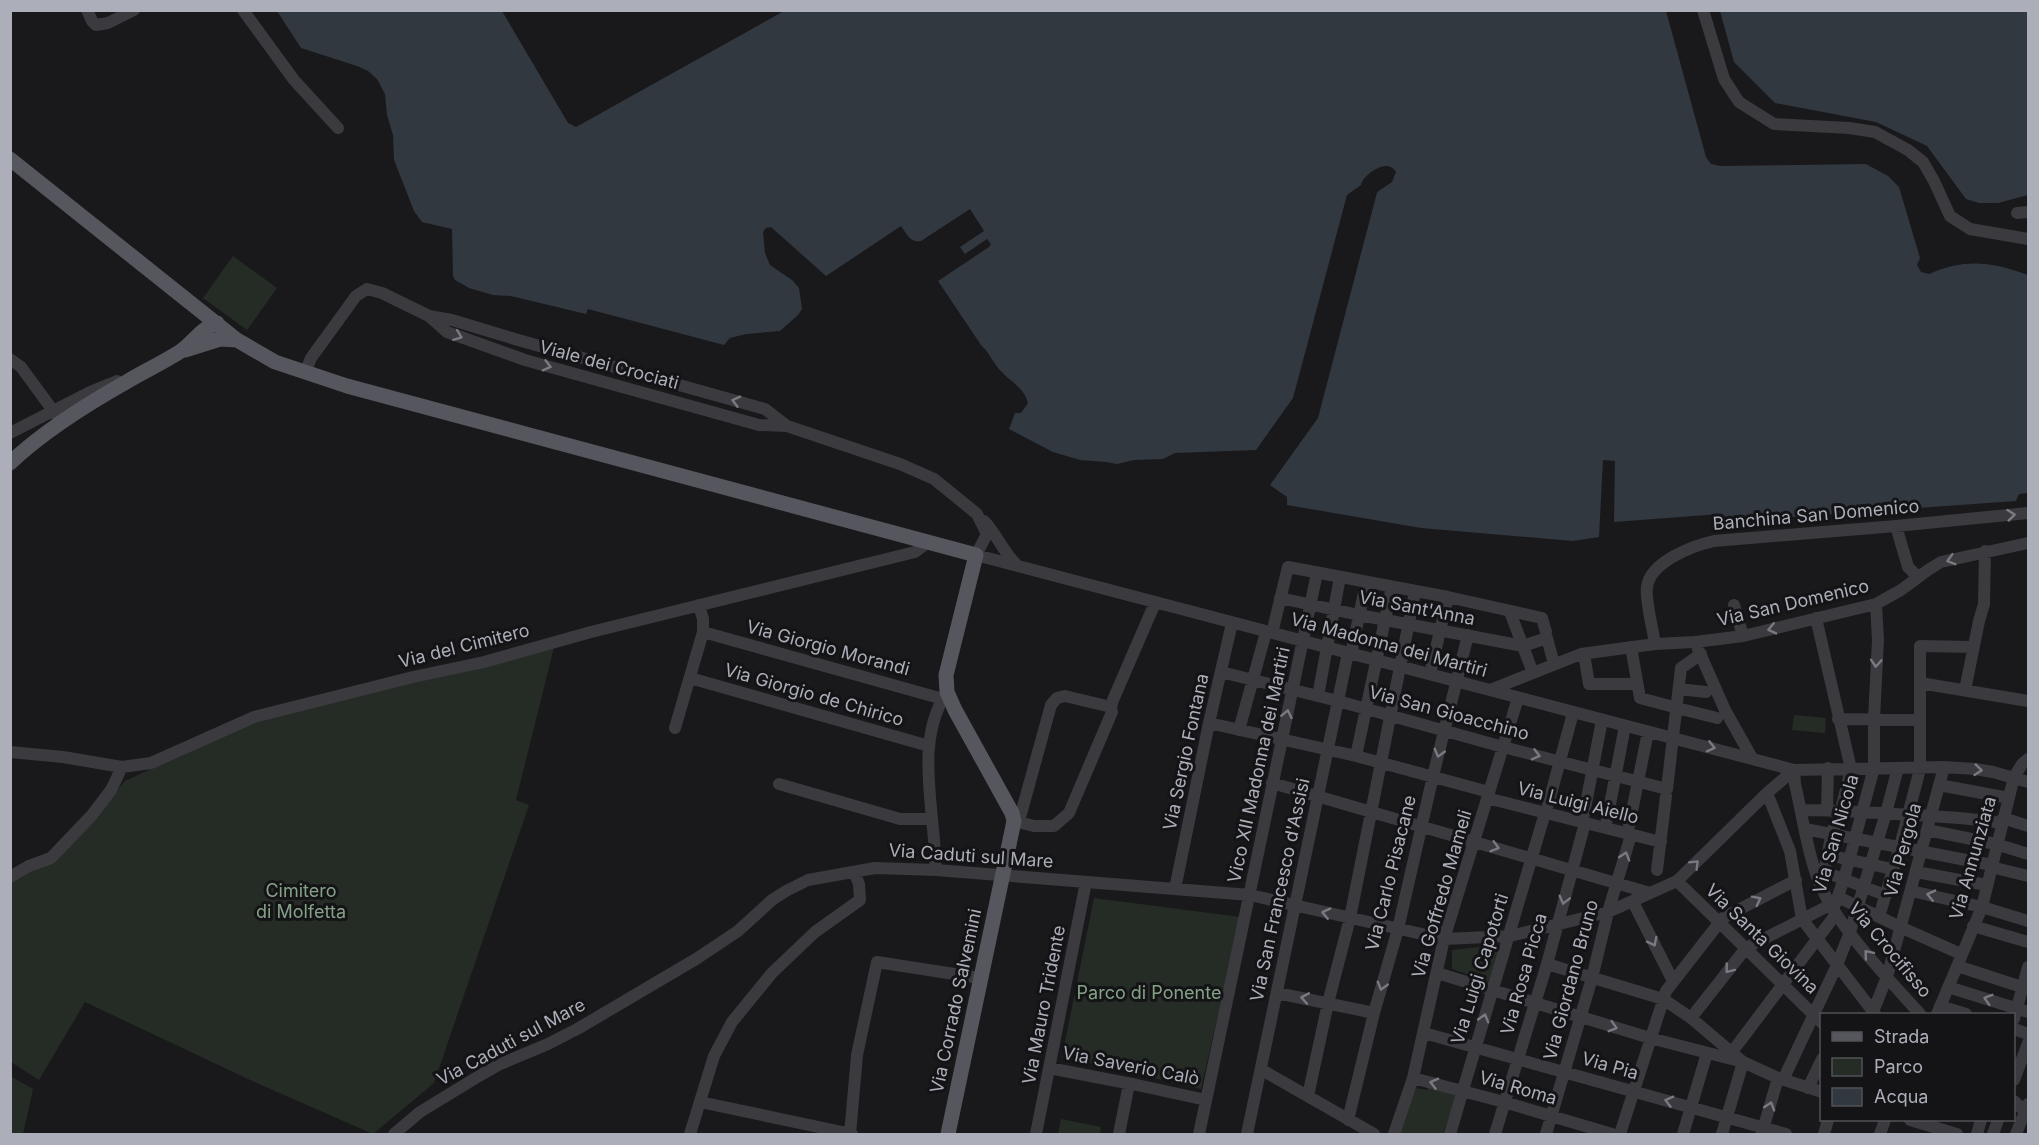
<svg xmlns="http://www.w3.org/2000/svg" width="2039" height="1145" font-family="Inter,sans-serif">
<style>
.green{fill:#252c26}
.water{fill:#323840}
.pier{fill:#19191b}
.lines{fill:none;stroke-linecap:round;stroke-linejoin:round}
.minor{stroke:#3a3a3f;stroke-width:12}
.major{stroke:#56575e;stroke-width:15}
.oneway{stroke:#797a82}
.labels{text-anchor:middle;stroke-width:6;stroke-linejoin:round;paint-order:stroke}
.street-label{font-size:18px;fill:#acafb9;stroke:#141416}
.park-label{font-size:18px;fill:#85a289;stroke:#141416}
</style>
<rect width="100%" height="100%" fill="#19191b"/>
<path class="green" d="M 233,256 L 277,288 L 247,330 L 203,298 Z
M 554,647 L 516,800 L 529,805 L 434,1083 L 373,1134 L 248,1079 L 85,1002 L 39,1080 L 11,1062 L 10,884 L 43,865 L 55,863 L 125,781 L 255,721 Z
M 1794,715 L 1826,718 L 1825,733 L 1792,730 Z
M 1094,898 L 1240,917 L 1201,1089 L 1062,1057 Z
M 1497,945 L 1499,949 L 1490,982 L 1452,969 L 1452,950 Z
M 10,1076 L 33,1089 L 23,1134 L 11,1134 Z
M 1429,1086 L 1457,1094 L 1443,1134 L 1399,1133 L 1416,1088 L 1427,1090 Z
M 1061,1119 L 1101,1127 L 1100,1134 L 1058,1134 Z"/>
<path class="water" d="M 277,11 L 502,11 L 568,123 L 576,127 L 784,11 L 1666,11 L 1706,157 L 1711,164 L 1720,166 L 1866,164 L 1888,176 L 1899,187 L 1920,258 L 1917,265 L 1921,272 L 1929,274 C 1965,258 1992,262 2028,275 L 2028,493 L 2019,494 L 2016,501 L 1721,522 L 1720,514 L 1614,522 L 1615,461 L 1603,460 L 1599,537 L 1573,541 L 1421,528 L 1287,505 L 1287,497 L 1270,485 L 1318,418 L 1377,192 C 1385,185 1393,181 1396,172 C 1394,169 1392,167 1388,166 C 1378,165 1363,176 1361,185 L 1347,195 L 1293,398 L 1256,450 L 1175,453 L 1163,459 L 1134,460 L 1117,464 L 1106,462 L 1080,460 L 1053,452 L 1009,429 L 1015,413 L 1021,413 L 1028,403 C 1024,387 1009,381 999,369 C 992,361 989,352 981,345 L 938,281 L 989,247 L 991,244 L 987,239 L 965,254 L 960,247 L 984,231 L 970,209 L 921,241 C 910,243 907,234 901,226 L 826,276 L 771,227 L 766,228 L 763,232 L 765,253 L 770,265 L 792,280 L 799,288 L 802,309 L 798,315 L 780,331 L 746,334 L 730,338 L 724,345 L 588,309 L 586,314 L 511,296 L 493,295 L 469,288 L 455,280 L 453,276 L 452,229 L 422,222 L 414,211 L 394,160 L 393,135 L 387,115 L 385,94 L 377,79 L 368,71 L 357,66 L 301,48 Z
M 1720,11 L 2028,11 L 2028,195 L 1998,203 L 1979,203 L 1966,199 L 1927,146 L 1876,122 L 1775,103 L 1734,62 Z"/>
<path class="pier" d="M 1392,174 L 1394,177 L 1392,182 L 1377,192 L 1351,289 L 1349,289 L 1374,191 L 1390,180 Z"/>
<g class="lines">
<path class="minor" d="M 87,10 L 92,21 L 96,25 L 108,23 L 134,10
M 243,10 L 294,80 L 338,128
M 1703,10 L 1724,79 L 1739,102 L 1774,124 L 1849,128 L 1875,132 L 1908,150 L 1923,162 L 1934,181 L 1950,216 L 1970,229 L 2028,239
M 2017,213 L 2028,212
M 429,316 L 447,332 L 525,360 L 759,425 L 787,426 L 900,464 L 934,479 L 977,514 L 987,534 L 976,555 L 1794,770 L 1944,767 L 1975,769 L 1993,772 L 2028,782
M 10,359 L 21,367 L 57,416
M 305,373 L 311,358 L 356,296 L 367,289 L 382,293 L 429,316 L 452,320 L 518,340 L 765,409 L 787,426
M 10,433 L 90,392 L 117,381
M 984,521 C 997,534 1002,551 1016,564
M 1896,526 L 1908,567 L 1918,577
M 1280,598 L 1359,615 L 1523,646 L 1547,638 L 1554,664
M 1734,605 L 1743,636
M 1510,612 L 1533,673
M 1816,618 L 1851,769 L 1841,810 L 1832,832 L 1821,887
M 703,632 L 943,699
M 1272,633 L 1288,567 L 1448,597 L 1542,618 L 1546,632
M 1655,644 C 1653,629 1645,600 1647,587 C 1650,562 1692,546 1714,541 L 1896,526 L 2028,513
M 1631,647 L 1640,698 L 1670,706
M 1698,649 L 1725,710 L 1752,758
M 1351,654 L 1366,583
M 1584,654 L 1589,684 L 1637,684
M 1221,672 L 1338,701 L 1503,747 L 1667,789 L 1681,668 L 1701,654
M 1430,674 L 1448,597
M 690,678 L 929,746
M 1920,683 L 2028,701
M 1679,689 L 1706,692
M 1490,690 L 1581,654 L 1655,644 L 1695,642 L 1743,636 L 1876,604 L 1901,590 L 1928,570 L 1941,562 L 2028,543
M 1965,690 L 1979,621 L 1984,604 L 1985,551
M 1318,696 L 1340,577
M 1677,708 L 1717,718
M 1838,719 L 1919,720
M 1209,723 L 1356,756 L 1489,792
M 675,728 L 703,632 L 703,619 L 699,605
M 1239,730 L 1266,632
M 10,752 L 63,757 L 122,767 L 151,763 L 254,717 L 413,677 L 484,662 L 591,632 L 915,552 L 927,543
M 1356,756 L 1392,587
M 1794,770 L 1795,784 C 1802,813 1806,845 1816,874 C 1831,921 1887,977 1920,1014
M 1272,783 L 1650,893
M 779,784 L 900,819 L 932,819
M 1939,785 L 2009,798
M 1767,793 L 1790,851 L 1802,919 L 1875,1014
M 1487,798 L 1661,842
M 1548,805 L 1573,713
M 1801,810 C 1833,810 1863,812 1895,814 C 1931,816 1966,817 2002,823
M 1827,810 L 1828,768
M 1584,814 L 1602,720
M 2003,818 L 2028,826
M 1607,820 L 1625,726
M 1014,821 L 1034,826 L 1054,826 L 1069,813 L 1112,712 L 1111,707 L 1113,700 L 1155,603
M 1014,821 L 1021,814 L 1051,705 L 1057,698 L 1065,696 L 1111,707
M 1629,826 L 1648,732
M 1805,829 L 1992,865
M 1927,830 L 1996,844 L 2028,854
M 1828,855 L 1892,869
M 1991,867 L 2028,876
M 936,870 C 935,853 934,836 932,819 C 928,776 922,732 946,693
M 1657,870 L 1666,796
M 1825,872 L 1885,895
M 1916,872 L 1987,885
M 10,877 L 29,866 L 51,858 L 92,815 L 111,790 L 122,767
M 1677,881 L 1822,1023
M 1175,889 L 1209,723 L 1232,623
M 1911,891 L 1982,907 L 2028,921
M 1838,897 L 1900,927 L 1961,954
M 1633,902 L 1673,981
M 1833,910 L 1844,879 L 1874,768 L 1874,719 L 1878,640 L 1876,604
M 1879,917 L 1900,846 L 1920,769 L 1920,646 L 1973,647
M 1717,921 L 1796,880
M 1973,926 L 2028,942
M 1547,964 L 1663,999 L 1691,1018 L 1743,1062 L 1722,1134
M 1957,966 L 2028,989
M 1437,973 L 1650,1038 L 1743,1062 L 1778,1078 L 1822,1092
M 1948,987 L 2028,1012
M 1277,993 L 1374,1013
M 1940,1006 L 1966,1014
M 1872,1014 L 1887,977 L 1944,767
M 1937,1014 L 1982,907 L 2014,777 L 2022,764 L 2028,759
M 1691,1018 L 1746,948 L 1830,905
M 2014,1019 L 2028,967
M 2014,1029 L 2028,1034
M 1424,1033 L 1786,1134
M 1732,1052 L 1836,914
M 1049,1068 L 1137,1085 L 1206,1100
M 1262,1070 L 1374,1134
M 1413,1078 L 1504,1102 L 1612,1134
M 1783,1080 L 1837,965 L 1850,932 L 1886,813 L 1898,768
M 2014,1080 L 2028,1043
M 1808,1088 L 1822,1059
M 1308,1096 L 1328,1003 L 1350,918 L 1415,592
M 2014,1101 L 2028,1115
M 700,1102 L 852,1134
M 1348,1120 L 1374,1013 L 1398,929 L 1433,776 L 1468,635
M 1910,1120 L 1957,1134
M 1762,1133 L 1778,1078
M 394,1134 L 420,1112 L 479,1076 L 498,1065 L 548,1044 L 579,1028 L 696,959 L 738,931 L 772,900 L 786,891 L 808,880 L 875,868 L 936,870 L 1250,895 L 1444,939 L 1510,936 L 1608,912 L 1677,881 L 1767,793 L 1794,770
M 690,1134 L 714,1056 L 732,1022 L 772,973 L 815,932 L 860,900 L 859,884 L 854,872
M 850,1134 L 857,1055 L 877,962 L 980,978
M 1036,1134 L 1086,882
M 1119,1134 L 1129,1084
M 1199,1134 L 1317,573
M 1247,1134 L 1348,653
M 1394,1134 L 1413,1078 L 1444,939 L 1518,698
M 1450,1134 L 1545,813
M 1495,1134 L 1547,964 L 1585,823
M 1546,1134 L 1592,978 L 1608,912 L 1631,835
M 1620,1134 L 1666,991 L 1719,923
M 1683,1134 L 1707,1053
M 1824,1134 L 1828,1120
M 1880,1134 L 1885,1120
M 1977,1134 L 1981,1120
M 1993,1134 L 1998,1120
M 2016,1134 L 2028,1104"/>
<path class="major" d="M 10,159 L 237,340 L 275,362 L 347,386 L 976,555 L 946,675 L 947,692 L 955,710 L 1012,813 L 1014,821 L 948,1134
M 185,350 L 220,339 L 237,340
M 10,463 C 45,430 87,404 128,381 C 145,371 164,362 181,351 C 194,342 201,328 217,323"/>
</g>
<defs><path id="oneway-chevron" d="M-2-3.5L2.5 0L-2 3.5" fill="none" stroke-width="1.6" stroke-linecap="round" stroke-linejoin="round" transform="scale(1.5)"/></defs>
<g class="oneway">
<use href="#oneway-chevron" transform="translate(458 336) rotate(21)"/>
<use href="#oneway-chevron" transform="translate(547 366) rotate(15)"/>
<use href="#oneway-chevron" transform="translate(736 401) rotate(-165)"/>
<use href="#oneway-chevron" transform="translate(2011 515) rotate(-6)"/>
<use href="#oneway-chevron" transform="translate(1951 560) rotate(164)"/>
<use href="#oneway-chevron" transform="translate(1772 629) rotate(167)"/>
<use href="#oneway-chevron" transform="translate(1876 663) rotate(94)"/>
<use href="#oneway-chevron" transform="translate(1287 714) rotate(-78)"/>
<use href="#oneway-chevron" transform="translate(1711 747) rotate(14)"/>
<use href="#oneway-chevron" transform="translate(1439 753) rotate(105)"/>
<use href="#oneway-chevron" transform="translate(1536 755) rotate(14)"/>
<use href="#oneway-chevron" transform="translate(1978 770) rotate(6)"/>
<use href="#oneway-chevron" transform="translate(1495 847) rotate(16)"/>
<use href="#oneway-chevron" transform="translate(1625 856) rotate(-73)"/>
<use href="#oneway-chevron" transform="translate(1695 864) rotate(-45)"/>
<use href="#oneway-chevron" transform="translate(1931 895) rotate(-167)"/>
<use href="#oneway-chevron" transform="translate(1564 900) rotate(104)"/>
<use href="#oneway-chevron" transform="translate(1757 900) rotate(-27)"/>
<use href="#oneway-chevron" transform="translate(1326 913) rotate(-167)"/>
<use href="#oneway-chevron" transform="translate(1653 942) rotate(63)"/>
<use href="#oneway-chevron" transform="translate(1868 954) rotate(-130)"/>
<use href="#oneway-chevron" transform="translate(1729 969) rotate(128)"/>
<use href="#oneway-chevron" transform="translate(1382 986) rotate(106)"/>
<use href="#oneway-chevron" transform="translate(1305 998) rotate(-170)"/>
<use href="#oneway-chevron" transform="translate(1988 999) rotate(-163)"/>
<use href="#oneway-chevron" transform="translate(1484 1018) rotate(-74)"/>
<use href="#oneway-chevron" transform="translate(1613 1027) rotate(17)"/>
<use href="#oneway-chevron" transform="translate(1434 1083) rotate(-166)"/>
<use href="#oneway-chevron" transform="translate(1669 1101) rotate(-165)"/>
<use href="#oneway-chevron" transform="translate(1770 1106) rotate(-73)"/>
</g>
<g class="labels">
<g class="street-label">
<text transform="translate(609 365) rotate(15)" y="6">Viale dei Crociati</text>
<text transform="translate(1816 515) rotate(-5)" y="6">Banchina San Domenico</text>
<text transform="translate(1793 603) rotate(-13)" y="6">Via San Domenico</text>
<text transform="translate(1417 608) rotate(11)" y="6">Via Sant'Anna</text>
<text transform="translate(1389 645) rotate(15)" y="6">Via Madonna dei Martiri</text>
<text transform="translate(464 646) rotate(-14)" y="6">Via del Cimitero</text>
<text transform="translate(828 648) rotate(15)" y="6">Via Giorgio Morandi</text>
<text transform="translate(814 695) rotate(16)" y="6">Via Giorgio de Chirico</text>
<text transform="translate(1449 713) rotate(15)" y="6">Via San Gioacchino</text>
<text transform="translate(1186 752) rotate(-78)" y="6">Via Sergio Fontana</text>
<text transform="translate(1259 765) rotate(-78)" y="6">Vico XII Madonna dei Martiri</text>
<text transform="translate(1578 803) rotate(14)" y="6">Via Luigi Aiello</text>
<text transform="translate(1836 834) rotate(-74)" y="6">Via San Nicola</text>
<text transform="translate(1903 850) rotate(-75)" y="6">Via Pergola</text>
<text transform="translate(971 856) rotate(4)" y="6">Via Caduti sul Mare</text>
<text transform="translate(1973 858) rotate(-74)" y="6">Via Annunziata</text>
<text transform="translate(1391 873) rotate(-76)" y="6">Via Carlo Pisacane</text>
<text transform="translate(1280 890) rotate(-78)" y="6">Via San Francesco d'Assisi</text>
<text transform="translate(1442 894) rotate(-74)" y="6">Via Goffredo Mameli</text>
<text transform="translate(1762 939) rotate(44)" y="6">Via Santa Giovina</text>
<text transform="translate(1890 950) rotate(50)" y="6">Via Crocifisso</text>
<text transform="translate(1480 969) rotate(-73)" y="6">Via Luigi Capotorti</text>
<text transform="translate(1524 974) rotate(-74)" y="6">Via Rosa Picca</text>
<text transform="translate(1571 980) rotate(-75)" y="6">Via Giordano Bruno</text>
<text transform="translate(956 1001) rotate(-78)" y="6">Via Corrado Salvemini</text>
<text transform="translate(1044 1005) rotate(-79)" y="6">Via Mauro Tridente</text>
<text transform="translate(511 1042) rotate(-28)" y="6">Via Caduti sul Mare</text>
<text transform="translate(1131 1066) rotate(11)" y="6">Via Saverio Calò</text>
<text transform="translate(1610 1066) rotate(16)" y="6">Via Pia</text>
<text transform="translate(1518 1088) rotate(16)" y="6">Via Roma</text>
</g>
<g class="park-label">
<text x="301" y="897">Cimitero<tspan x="301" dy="21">di Molfetta</tspan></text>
<text x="1149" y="999">Parco di Ponente</text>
</g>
</g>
<rect width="2039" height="1145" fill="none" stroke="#acafb9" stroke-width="24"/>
<rect x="1820" y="1013" width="195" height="108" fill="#141416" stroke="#515257" stroke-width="1.5"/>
<rect x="1832" y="1032" width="30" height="9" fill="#56575e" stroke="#515257" stroke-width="1.5"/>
<text x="1874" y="1043" font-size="18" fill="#acafb9">Strada</text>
<rect x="1832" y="1058" width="30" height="18" fill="#252c26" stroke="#515257" stroke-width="1.5"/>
<text x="1874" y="1073" font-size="18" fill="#acafb9">Parco</text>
<rect x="1832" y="1088" width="30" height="18" fill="#323840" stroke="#515257" stroke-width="1.5"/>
<text x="1874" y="1103" font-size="18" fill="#acafb9">Acqua</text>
</svg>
